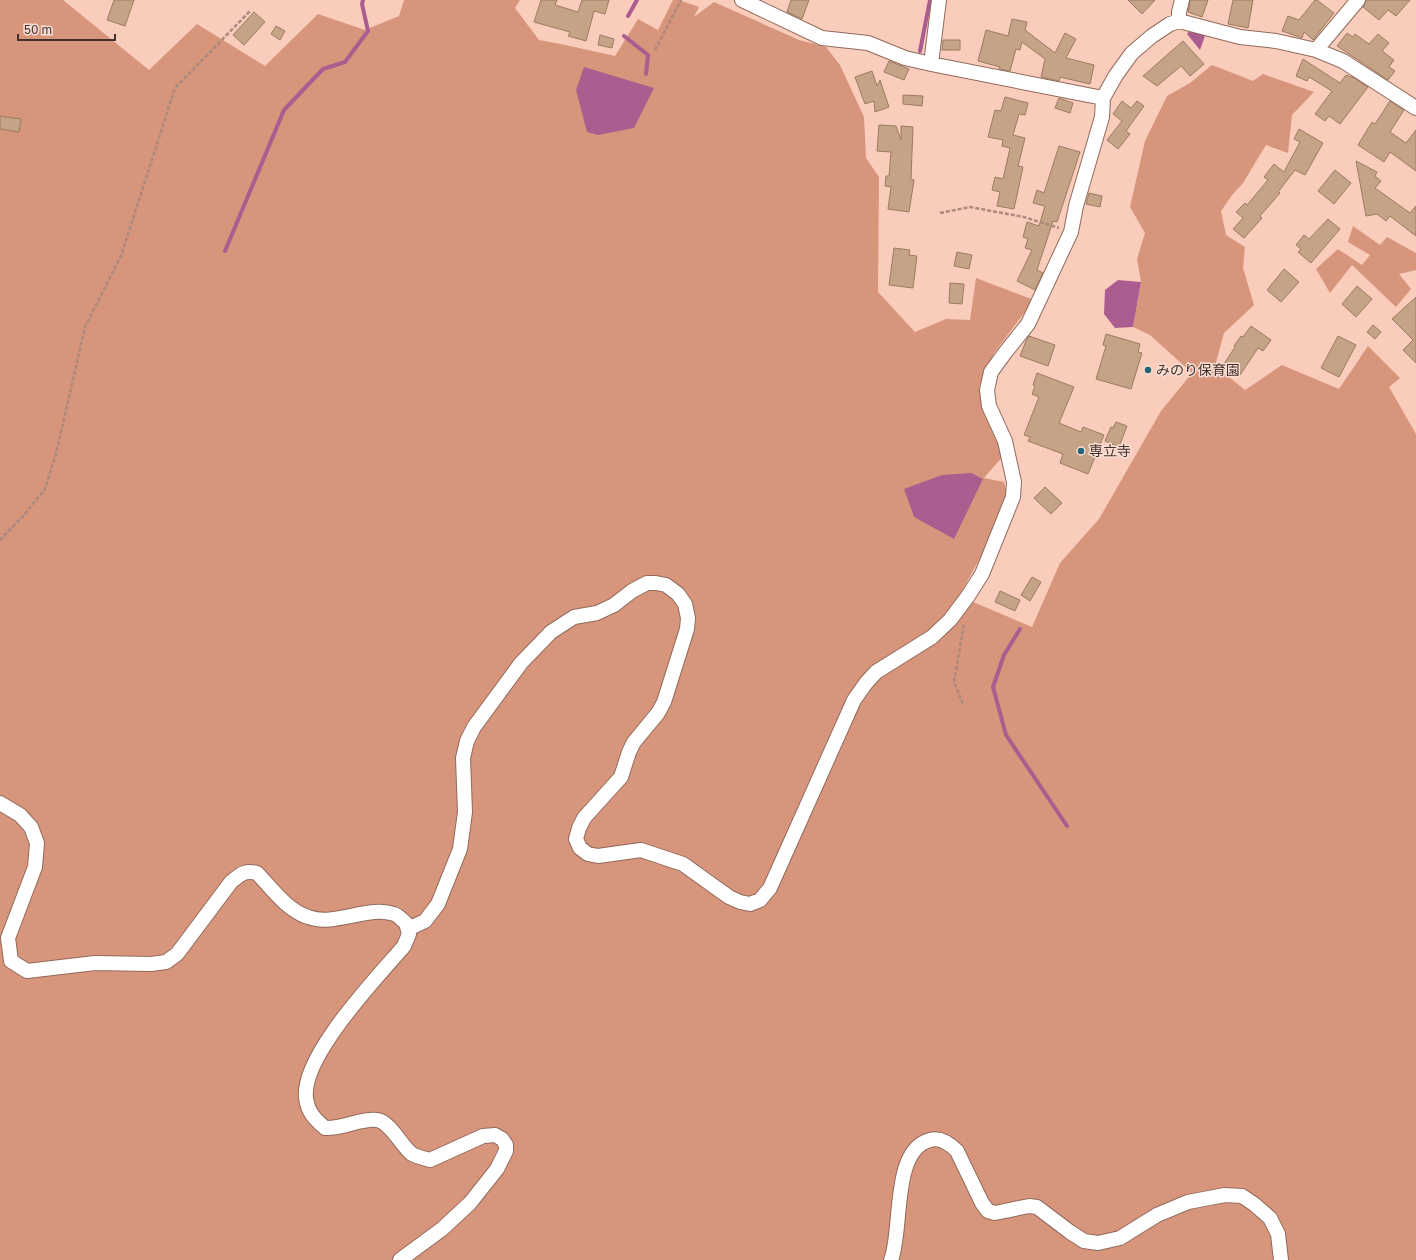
<svg xmlns="http://www.w3.org/2000/svg" width="1416" height="1260" font-family="'Golos Text','Noto Sans JP',sans-serif">
<style>
.green{fill:#d7957c}
.water{fill:#ab5d90}
.lines{fill:none;stroke-linecap:round;stroke-linejoin:round}
.stream{stroke:#ab5d90;stroke-width:4}
.building{fill:#c5a387;stroke:#9c7b60}
.minor-casing{stroke:#926a5b;stroke-width:16}
.path{stroke:#ab897d;stroke-width:2.5;stroke-dasharray:4 2;stroke-linecap:butt}
.minor{stroke:#fff;stroke-width:14}
.poi-dot{fill:#226478;stroke:#faded4;stroke-width:1.5}
.labels{text-anchor:middle;stroke-width:3;stroke-linejoin:round;paint-order:stroke}
.poi-label{font-size:14px;fill:#42302a;stroke:#faded4;text-anchor:start}
</style>
<rect width="100%" height="100%" fill="#faccbb"/>
<path class="green" d="M 0,0 L 63,0 L 149,70 L 197,24 L 265,66 L 318,14 L 365,30 L 399,16 L 404,0 L 520,0 L 515,8 L 539,40 L 561,44 L 615,56 L 638,19 L 658,30 L 673,0 L 679,0 L 699,7 L 694,17 L 714,2 L 799,40 L 826,47 L 840,65 L 864,117 L 866,158 L 879,177 L 878,292 L 915,332 L 946,319 L 970,320 L 976,278 L 1034,300 L 994,353 L 979,387 L 1003,456 L 984,478 L 1004,482 L 1010,504 L 959,596 L 1032,627 L 1060,563 L 1099,519 L 1161,411 L 1192,373 L 1150,335 L 1133,327 L 1141,282 L 1137,259 L 1145,233 L 1130,207 L 1145,141 L 1167,96 L 1190,83 L 1212,65 L 1253,81 L 1263,74 L 1314,92 L 1292,115 L 1288,153 L 1266,145 L 1243,183 L 1233,194 L 1221,211 L 1226,235 L 1245,247 L 1243,268 L 1254,305 L 1224,333 L 1215,366 L 1245,390 L 1282,365 L 1339,389 L 1368,346 L 1400,378 L 1389,387 L 1416,434 L 1416,1260 L 0,1260 Z
M 1353,226 L 1380,245 L 1387,237 L 1416,253 L 1416,270 L 1399,274 L 1411,289 L 1396,307 L 1352,265 L 1330,293 L 1316,269 L 1338,249 L 1362,265 L 1370,255 L 1348,242 Z"/>
<path class="water" d="M 1191,29 L 1206,33 L 1200,50 L 1187,34 Z
M 584,67 L 654,88 L 634,128 L 598,135 L 587,132 L 576,90 Z
M 1118,280 L 1141,282 L 1133,327 L 1115,328 L 1104,314 L 1105,290 Z
M 971,473 L 983,479 L 954,539 L 914,517 L 904,489 L 942,475 Z"/>
<g class="lines">
<path class="stream" d="M 628,16 L 637,0
M 624,36 L 648,55 L 646,74
M 920,51 L 930,0
M 225,251 L 284,110 L 323,69 L 345,62 L 368,31 L 362,4 L 363,0
M 1020,629 L 1004,655 L 993,687 L 1006,735 L 1067,826"/>
</g>
<path class="building" d="M 114,0 L 134,0 L 125,26 L 107,20 Z
M 541,0 L 557,0 L 555,5 L 578,12 L 582,0 L 609,0 L 605,14 L 594,11 L 586,41 L 568,36 L 570,32 L 534,22 Z
M 791,0 L 809,0 L 802,19 L 787,12 Z
M 1128,0 L 1155,0 L 1142,14 Z
M 1190,0 L 1208,0 L 1202,17 L 1188,12 Z
M 1233,0 L 1253,0 L 1248,28 L 1228,24 Z
M 1315,0 L 1317,0 L 1334,13 L 1313,40 L 1304,32 L 1302,38 L 1282,31 L 1288,16 L 1299,20 Z
M 1366,0 L 1410,0 L 1396,16 L 1388,10 L 1379,20 L 1363,7 Z
M 254,12 L 265,22 L 244,45 L 233,35 Z
M 1012,19 L 1027,22 L 1025,30 L 1055,53 L 1065,33 L 1076,39 L 1066,58 L 1094,65 L 1090,84 L 1060,77 L 1059,81 L 1041,77 L 1045,59 L 1022,42 L 1020,50 L 1016,49 L 1010,71 L 999,69 L 1000,67 L 978,61 L 986,30 L 1008,36 Z
M 276,26 L 285,31 L 280,40 L 271,34 Z
M 1347,33 L 1353,37 L 1355,34 L 1369,44 L 1378,34 L 1389,43 L 1382,51 L 1394,60 L 1389,67 L 1395,71 L 1388,80 L 1337,46 Z
M 600,35 L 614,39 L 612,48 L 598,45 Z
M 943,40 L 960,40 L 960,50 L 942,50 Z
M 1183,41 L 1204,64 L 1190,76 L 1181,66 L 1157,86 L 1143,76 Z
M 1303,59 L 1340,83 L 1346,75 L 1354,78 L 1368,87 L 1340,124 L 1329,116 L 1325,121 L 1315,114 L 1332,91 L 1309,77 L 1307,81 L 1296,76 Z
M 889,61 L 909,69 L 904,80 L 884,72 Z
M 872,71 L 877,86 L 880,80 L 889,107 L 875,112 L 874,101 L 865,104 L 855,77 Z
M 903,95 L 923,96 L 922,106 L 903,104 Z
M 1005,97 L 1028,103 L 1025,115 L 1019,114 L 1013,135 L 1025,138 L 1018,166 L 1023,167 L 1014,209 L 997,206 L 1000,192 L 992,190 L 995,177 L 1003,179 L 1010,148 L 1002,146 L 1003,140 L 988,137 L 995,110 L 1001,111 Z
M 1059,98 L 1073,103 L 1070,113 L 1055,108 Z
M 1122,101 L 1131,108 L 1137,101 L 1144,106 L 1126,131 L 1130,134 L 1118,149 L 1107,140 L 1122,121 L 1113,114 Z
M 1390,101 L 1404,110 L 1390,132 L 1406,143 L 1416,130 L 1416,171 L 1390,152 L 1384,162 L 1358,145 L 1372,122 L 1375,124 Z
M 0,116 L 21,119 L 19,132 L 0,129 Z
M 879,125 L 896,126 L 901,140 L 901,126 L 913,127 L 911,179 L 914,180 L 909,212 L 888,209 L 891,187 L 885,186 L 886,176 L 889,176 L 891,152 L 877,151 Z
M 1299,129 L 1323,143 L 1305,175 L 1295,170 L 1278,192 L 1280,193 L 1260,216 L 1262,218 L 1244,238 L 1233,229 L 1243,218 L 1236,212 L 1245,203 L 1247,205 L 1268,180 L 1264,177 L 1274,164 L 1284,172 L 1300,142 L 1294,139 Z
M 1059,146 L 1080,152 L 1057,222 L 1053,221 L 1037,270 L 1043,273 L 1035,290 L 1017,281 L 1032,250 L 1025,248 L 1028,239 L 1023,237 L 1027,222 L 1039,226 L 1045,206 L 1033,203 L 1037,190 L 1044,193 Z
M 1356,161 L 1377,172 L 1375,176 L 1381,181 L 1375,188 L 1410,213 L 1416,206 L 1416,236 L 1390,216 L 1386,221 L 1377,214 L 1366,216 Z
M 1335,170 L 1351,183 L 1334,204 L 1318,191 Z
M 1089,193 L 1102,196 L 1100,207 L 1086,204 Z
M 1328,219 L 1340,229 L 1311,263 L 1298,252 L 1301,249 L 1296,245 L 1304,235 L 1309,239 Z
M 894,248 L 910,250 L 909,255 L 917,256 L 913,288 L 889,285 Z
M 957,252 L 972,255 L 969,269 L 954,266 Z
M 1284,269 L 1299,282 L 1281,302 L 1267,290 Z
M 950,283 L 964,284 L 962,304 L 949,303 Z
M 1357,286 L 1372,299 L 1356,317 L 1342,304 Z
M 1416,297 L 1416,363 L 1403,350 L 1413,340 L 1392,319 Z
M 1373,325 L 1381,332 L 1375,339 L 1367,332 Z
M 1251,326 L 1271,340 L 1263,351 L 1258,348 L 1240,375 L 1224,364 L 1235,347 L 1234,346 L 1241,336 L 1243,337 Z
M 1106,334 L 1140,344 L 1138,352 L 1142,353 L 1131,389 L 1096,379 L 1106,346 L 1103,345 Z
M 1029,336 L 1055,345 L 1048,366 L 1020,356 L 1026,341 Z
M 1338,336 L 1356,345 L 1339,377 L 1321,368 Z
M 1037,373 L 1074,387 L 1059,423 L 1081,432 L 1083,427 L 1104,435 L 1088,474 L 1060,463 L 1063,454 L 1028,441 L 1030,437 L 1024,435 L 1039,397 L 1032,394 L 1035,386 L 1033,385 Z
M 1116,422 L 1127,426 L 1119,447 L 1105,441 L 1111,427 L 1113,428 Z
M 1045,487 L 1062,503 L 1051,514 L 1034,498 Z
M 1032,577 L 1041,582 L 1030,601 L 1021,595 Z
M 1000,591 L 1020,600 L 1015,611 L 995,602 Z"/>
<g class="lines">
<g class="minor-casing">
<path id="minor" d="M 742,0 L 822,38 L 868,43 L 905,58 L 931,64 L 1103,98
M 1179,21 L 1179,12 L 1182,0
M 1316,50 L 1358,0
M 931,64 L 939,0
M 0,803 L 20,815 L 31,827 L 37,843 L 35,867 L 8,938 L 11,961 L 27,971 L 95,963 L 151,964 L 166,962 L 177,954 L 231,882 C 241,874 244,870 257,873 C 272,889 287,910 308,917 C 335,927 368,905 394,914 C 398,915 402,920 406,923 L 409,934 L 404,946 C 377,978 301,1056 306,1098 C 308,1113 315,1119 325,1128 C 343,1129 361,1118 377,1120 C 391,1122 401,1146 412,1154 C 417,1157 424,1158 430,1160 L 483,1136 L 495,1135 L 502,1139 L 506,1145 L 506,1151 L 497,1169 L 470,1203 L 442,1229 L 400,1260
M 408,929 L 425,921 L 438,904 L 460,849 L 465,812 L 463,758 L 467,741 L 474,727 L 521,663 L 551,632 L 574,617 L 597,613 L 614,605 L 632,591 L 647,583 L 656,583 L 666,585 L 678,594 L 685,604 L 688,618 L 687,629 L 664,702 L 658,713 L 634,742 L 629,752 L 621,777 L 584,818 L 579,828 L 576,839 L 580,848 L 588,854 L 598,856 L 641,850 L 683,864 L 729,897 L 740,902 L 750,904 L 760,900 L 770,888 L 854,700 L 866,683 L 876,672 L 932,637 L 950,620 L 968,596 L 982,574 L 1013,497 L 1014,482 L 1005,441 L 989,406 L 987,390 L 991,372 L 1004,354 L 1028,324 L 1071,232 L 1076,206 L 1102,117 L 1103,98 L 1116,75 L 1132,53 L 1152,36 L 1170,24 L 1179,21 L 1240,37 L 1276,41 L 1316,50 L 1343,61 L 1416,108
M 891,1260 C 903,1230 891,1150 930,1140 C 940,1137 949,1143 957,1151 L 982,1203 L 988,1211 L 995,1213 L 1029,1206 L 1037,1207 L 1070,1232 L 1084,1241 L 1098,1243 L 1120,1238 L 1157,1215 L 1188,1202 L 1225,1195 L 1242,1196 L 1254,1204 L 1270,1218 L 1278,1234 L 1281,1260"/>
</g>
<path class="path" d="M 655,50 L 681,0
M 940,213 L 970,207 L 1024,217 L 1059,228
M 0,540 L 24,515 L 45,489 L 56,454 L 85,327 L 121,256 L 175,88 L 251,10
M 963,704 L 954,682 L 964,624"/>
<use href="#minor" class="minor"/>
</g>
<g class="poi-dot">
<circle cx="1148" cy="370" r="4"/>
<circle cx="1081" cy="451" r="4"/>
</g>
<g class="labels">
<g class="poi-label">
<text x="1156" y="375">みのり保育園</text>
<text x="1089" y="456">専立寺</text>
</g>
</g>
<path d="M18 34v6h97v-6" fill="none" stroke="#42302a" stroke-width="2"/>
<text x="24" y="34" font-size="12" fill="#42302a" stroke="#faded4" stroke-width="3" paint-order="stroke">50 m</text>
</svg>
